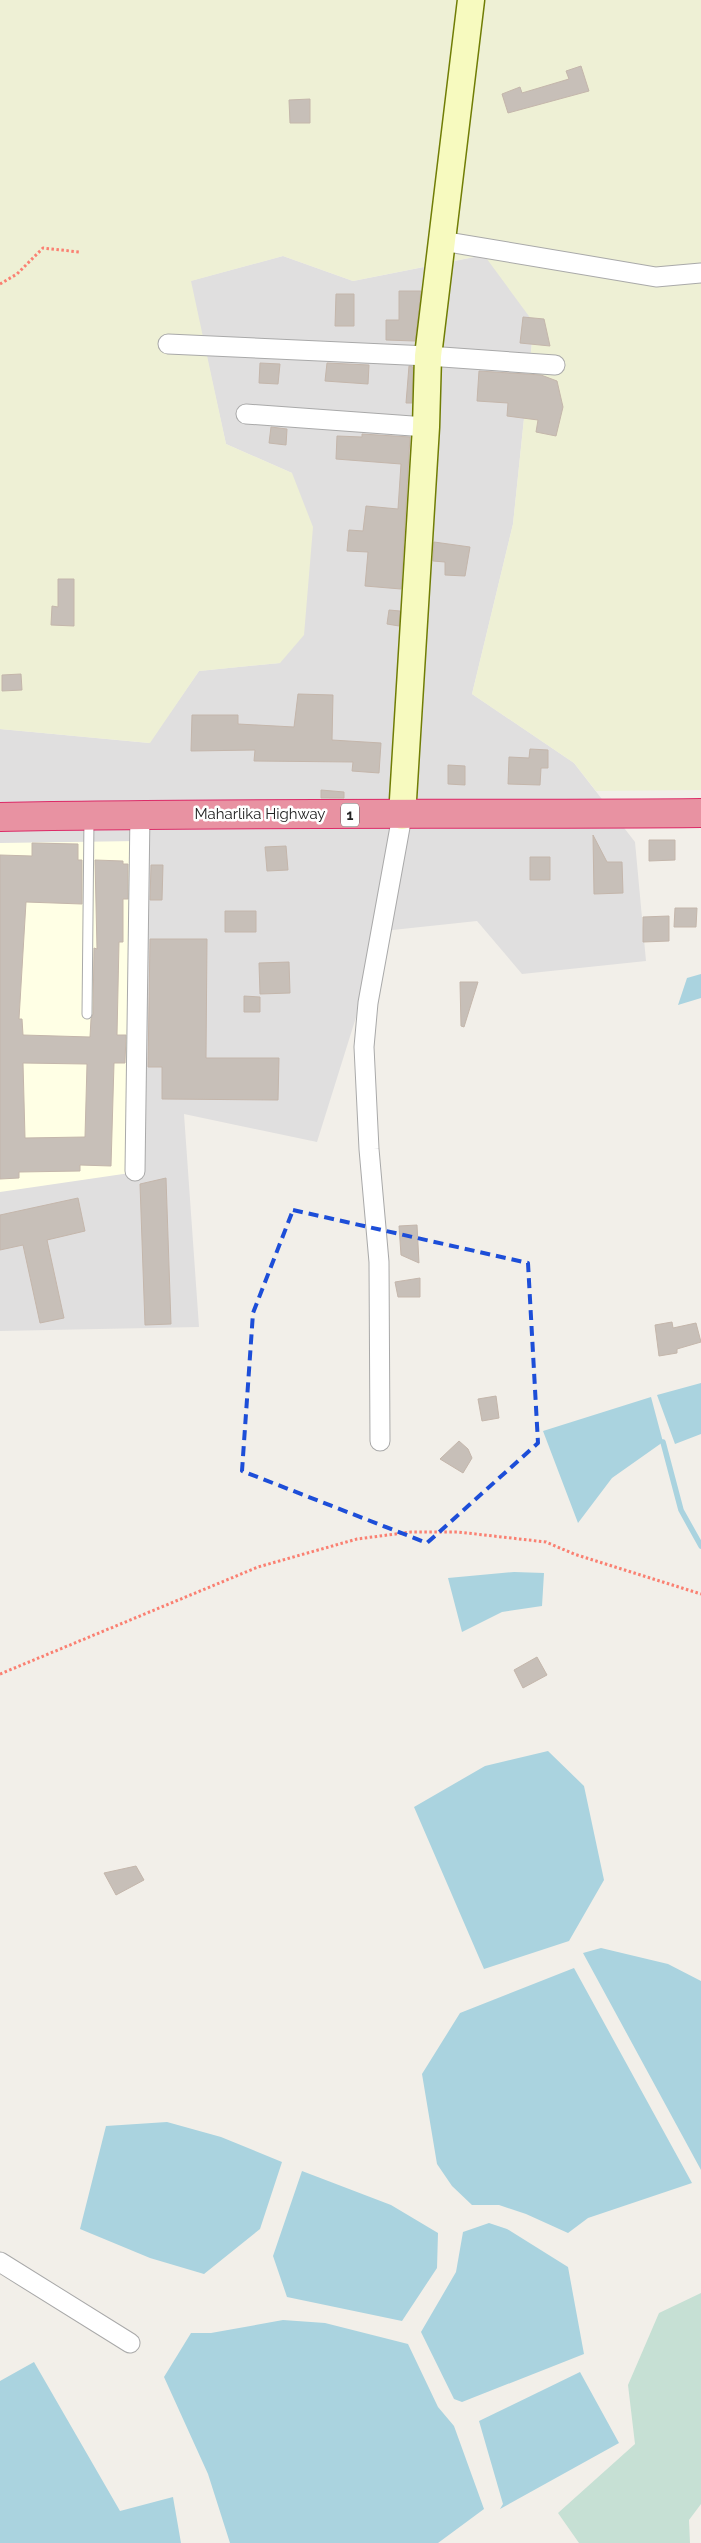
<svg xmlns="http://www.w3.org/2000/svg" width="701" height="2543" font-family="Raleway,sans-serif">
<style>
.residential{fill:#e0dfdf}
.education{fill:#ffffe5}
.farmland{fill:#eef0d5}
.wetland{fill:#c6e0d4}
.water{fill:#aad3df}
.lines{fill:none;stroke-linecap:round;stroke-linejoin:round}
.stream{stroke:#aad3df;stroke-width:5.5}
.building{fill:#c7bfb8;stroke:#c4b6ab;fill-rule:evenodd}
.lane-casing{stroke:#a9a9a9;stroke-width:11}
.street-casing{stroke:#a9a9a9;stroke-width:21}
.secondary-casing{stroke:#707d05;stroke-width:29}
.highway-casing{stroke:#dc2a67;stroke-width:30}
.path{stroke:#fa8072;stroke-width:3;stroke-dasharray:2.5 2.5;stroke-linecap:butt}
.lane{stroke:#fff;stroke-width:9}
.street{stroke:#fff;stroke-width:19}
.secondary{stroke:#f7fabf;stroke-width:26}
.highway{stroke:#e892a2;stroke-width:28}
.marked{fill:none;stroke:#1d4ed8;stroke-width:4;stroke-dasharray:10 6;stroke-linejoin:round}
.labels{text-anchor:middle;stroke-width:5;stroke-linejoin:round;paint-order:stroke}
.shield{fill:#fff;stroke:#646464;stroke-width:1}
.shield-label{font-size:14px;font-weight:bold;fill:#222}
.street-label{font-size:15px;fill:#222;stroke:#fff}
</style>
<rect width="100%" height="100%" fill="#f2efe9"/>
<path class="residential" d="M 485,255 L 534,322 L 513,524 L 472,694 L 574,763 L 635,842 L 646,961 L 522,974 L 477,921 L 383,931 L 317,1142 L 184,1114 L 199,1327 L 0,1331 L 0,729 L 149,743 L 199,671 L 280,663 L 292,473 L 226,444 L 190,281 L 283,256 L 353,281 Z"/>
<path class="education" d="M 138,841 L 130,1173 L 0,1192 L 0,843 Z"/>
<path class="farmland" d="M 0,0 L 701,0 L 701,790 L 596,791 L 574,763 L 472,694 L 513,524 L 534,323 L 484,255 L 353,281 L 283,256 L 191,281 L 226,444 L 292,473 L 313,527 L 304,635 L 280,663 L 199,671 L 150,743 L 0,729 Z"/>
<path class="wetland" d="M 701,2293 L 701,2504 L 689,2520 L 690,2543 L 579,2543 L 558,2513 L 635,2444 L 628,2385 L 659,2313 Z"/>
<path class="water" d="M 701,974 L 701,998 L 678,1005 L 687,978 Z
M 701,1383 L 701,1434 L 675,1444 L 657,1395 Z
M 651,1397 L 663,1442 L 612,1478 L 578,1523 L 543,1431 Z
M 514,1572 L 544,1573 L 542,1606 L 502,1612 L 462,1632 L 448,1578 Z
M 548,1751 L 584,1786 L 604,1880 L 569,1941 L 484,1969 L 414,1807 L 485,1766 Z
M 601,1948 L 668,1964 L 701,1981 L 701,2170 L 583,1953 Z
M 574,1968 L 692,2183 L 588,2218 L 568,2233 L 526,2214 L 499,2205 L 472,2205 L 452,2186 L 437,2164 L 422,2074 L 460,2013 Z
M 167,2122 L 221,2137 L 282,2162 L 260,2229 L 204,2274 L 150,2258 L 80,2229 L 106,2126 Z
M 302,2171 L 391,2205 L 438,2233 L 437,2268 L 402,2321 L 287,2297 L 273,2256 Z
M 489,2223 L 507,2229 L 568,2267 L 584,2354 L 462,2402 L 454,2399 L 421,2332 L 456,2272 L 463,2232 Z
M 283,2320 L 325,2323 L 408,2344 L 438,2407 L 454,2426 L 484,2509 L 438,2543 L 230,2543 L 208,2474 L 164,2377 L 191,2333 L 211,2333 Z
M 34,2362 L 120,2511 L 173,2497 L 181,2543 L 0,2543 L 0,2381 Z
M 580,2372 L 619,2443 L 500,2509 L 503,2504 L 479,2421 Z"/>
<g class="lines">
<path class="stream" d="M 663,1442 L 681,1510 L 701,1546"/>
</g>
<path class="building" d="M 581,66 L 589,91 L 508,113 L 502,94 L 520,87 L 522,93 L 569,79 L 566,71 Z
M 310,99 L 310,123 L 290,123 L 289,100 Z
M 399,291 L 421,291 L 415,341 L 386,340 L 386,320 L 399,320 Z
M 336,294 L 354,294 L 354,326 L 335,326 Z
M 523,317 L 544,319 L 550,346 L 520,343 Z
M 260,363 L 280,364 L 278,384 L 259,383 Z
M 327,363 L 369,365 L 368,384 L 325,381 Z
M 409,366 L 413,367 L 412,403 L 406,403 Z
M 479,371 L 541,375 L 557,381 L 563,407 L 556,436 L 536,432 L 538,420 L 507,416 L 508,403 L 477,401 Z
M 271,427 L 287,429 L 286,445 L 269,443 Z
M 362,434 L 410,437 L 401,589 L 365,586 L 368,552 L 347,551 L 349,530 L 363,531 L 366,506 L 398,509 L 401,464 L 336,459 L 337,436 L 362,437 Z
M 434,542 L 470,547 L 465,576 L 445,575 L 445,562 L 433,561 Z
M 58,579 L 74,579 L 74,626 L 51,625 L 52,606 L 58,607 Z
M 389,610 L 400,611 L 399,626 L 387,624 Z
M 21,674 L 22,690 L 2,691 L 2,675 Z
M 298,694 L 333,695 L 332,740 L 381,743 L 379,773 L 352,771 L 353,762 L 254,761 L 255,750 L 191,751 L 192,715 L 238,715 L 238,724 L 294,727 Z
M 530,749 L 548,750 L 548,768 L 541,768 L 540,785 L 508,784 L 509,757 L 529,758 Z
M 448,765 L 465,766 L 465,785 L 448,784 Z
M 321,790 L 344,792 L 344,798 L 321,798 Z
M 593,835 L 607,862 L 622,862 L 623,893 L 594,894 Z
M 649,840 L 675,840 L 675,860 L 649,861 Z
M 32,843 L 78,844 L 78,860 L 82,860 L 82,904 L 26,902 L 19,1019 L 22,1019 L 23,1035 L 90,1037 L 91,1019 L 93,1014 L 94,948 L 97,949 L 95,860 L 123,861 L 123,864 L 128,864 L 128,899 L 123,899 L 123,942 L 119,942 L 117,1035 L 126,1035 L 125,1063 L 114,1063 L 111,1166 L 80,1165 L 80,1171 L 19,1172 L 19,1178 L 0,1179 L 0,855 L 32,856 ZM 23,1063 L 87,1064 L 85,1137 L 25,1138 Z
M 286,846 L 288,870 L 267,871 L 265,847 Z
M 530,857 L 550,857 L 550,880 L 530,880 Z
M 151,865 L 163,865 L 162,900 L 150,900 Z
M 675,908 L 697,908 L 696,927 L 674,927 Z
M 225,911 L 256,911 L 256,932 L 225,932 Z
M 669,916 L 669,941 L 643,942 L 643,917 Z
M 150,939 L 207,939 L 206,1058 L 279,1058 L 278,1100 L 162,1099 L 162,1067 L 148,1067 Z
M 289,962 L 290,993 L 260,994 L 259,963 Z
M 460,982 L 478,982 L 464,1027 L 461,1026 Z
M 244,996 L 260,997 L 260,1012 L 244,1012 Z
M 166,1178 L 171,1324 L 145,1325 L 140,1184 Z
M 78,1198 L 85,1231 L 47,1240 L 64,1318 L 40,1323 L 23,1245 L 0,1250 L 0,1215 Z
M 417,1225 L 419,1263 L 401,1255 L 399,1226 Z
M 420,1278 L 420,1297 L 398,1297 L 395,1282 Z
M 672,1322 L 673,1328 L 696,1323 L 701,1342 L 677,1349 L 677,1353 L 659,1356 L 655,1325 Z
M 496,1396 L 499,1418 L 482,1421 L 478,1399 Z
M 459,1441 L 468,1449 L 472,1458 L 463,1473 L 440,1459 Z
M 537,1657 L 547,1675 L 523,1688 L 514,1670 Z
M 136,1866 L 144,1880 L 116,1895 L 104,1873 Z"/>
<g class="lines">
<g class="lane-casing">
<path id="lane" d="M 87,1014 L 89,818"/>
</g>
<g class="street-casing">
<path id="street" d="M 442,241 L 656,277 L 701,273
M 168,344 L 428,356 L 555,365
M 246,414 L 426,427
M 135,1171 L 140,813
M 380,1441 L 379,1262 L 369,1149 L 364,1047 L 368,1003 L 402,816
M 0,2262 L 130,2343"/>
</g>
<g class="secondary-casing">
<path id="secondary" d="M 402,816 L 426,427 L 428,356 L 471,0"/>
</g>
<g class="highway-casing">
<path id="highway" d="M 0,817 C 234,812 467,815 701,813"/>
</g>
<path class="path" d="M 0,284 L 17,274 L 43,248 L 79,252
M 0,1674 L 258,1567 L 357,1539 L 411,1532 L 458,1532 L 546,1542 L 574,1554 L 701,1594"/>
<use href="#lane" class="lane"/>
<use href="#street" class="street"/>
<use href="#secondary" class="secondary"/>
<use href="#highway" class="highway"/>
</g>
<path class="marked" d="M 293,1210 L 528,1263 L 538,1443 L 427,1543 L 242,1471 L 253,1313 Z"/>
<g class="labels">
<rect class="shield" x="341" y="803.5" width="18" height="23" rx="4"/>
<g class="shield-label">
<text x="350" y="820">1</text>
</g>
<g class="street-label">
<text x="260" y="819">Maharlika Highway</text>
</g>
</g>
</svg>
